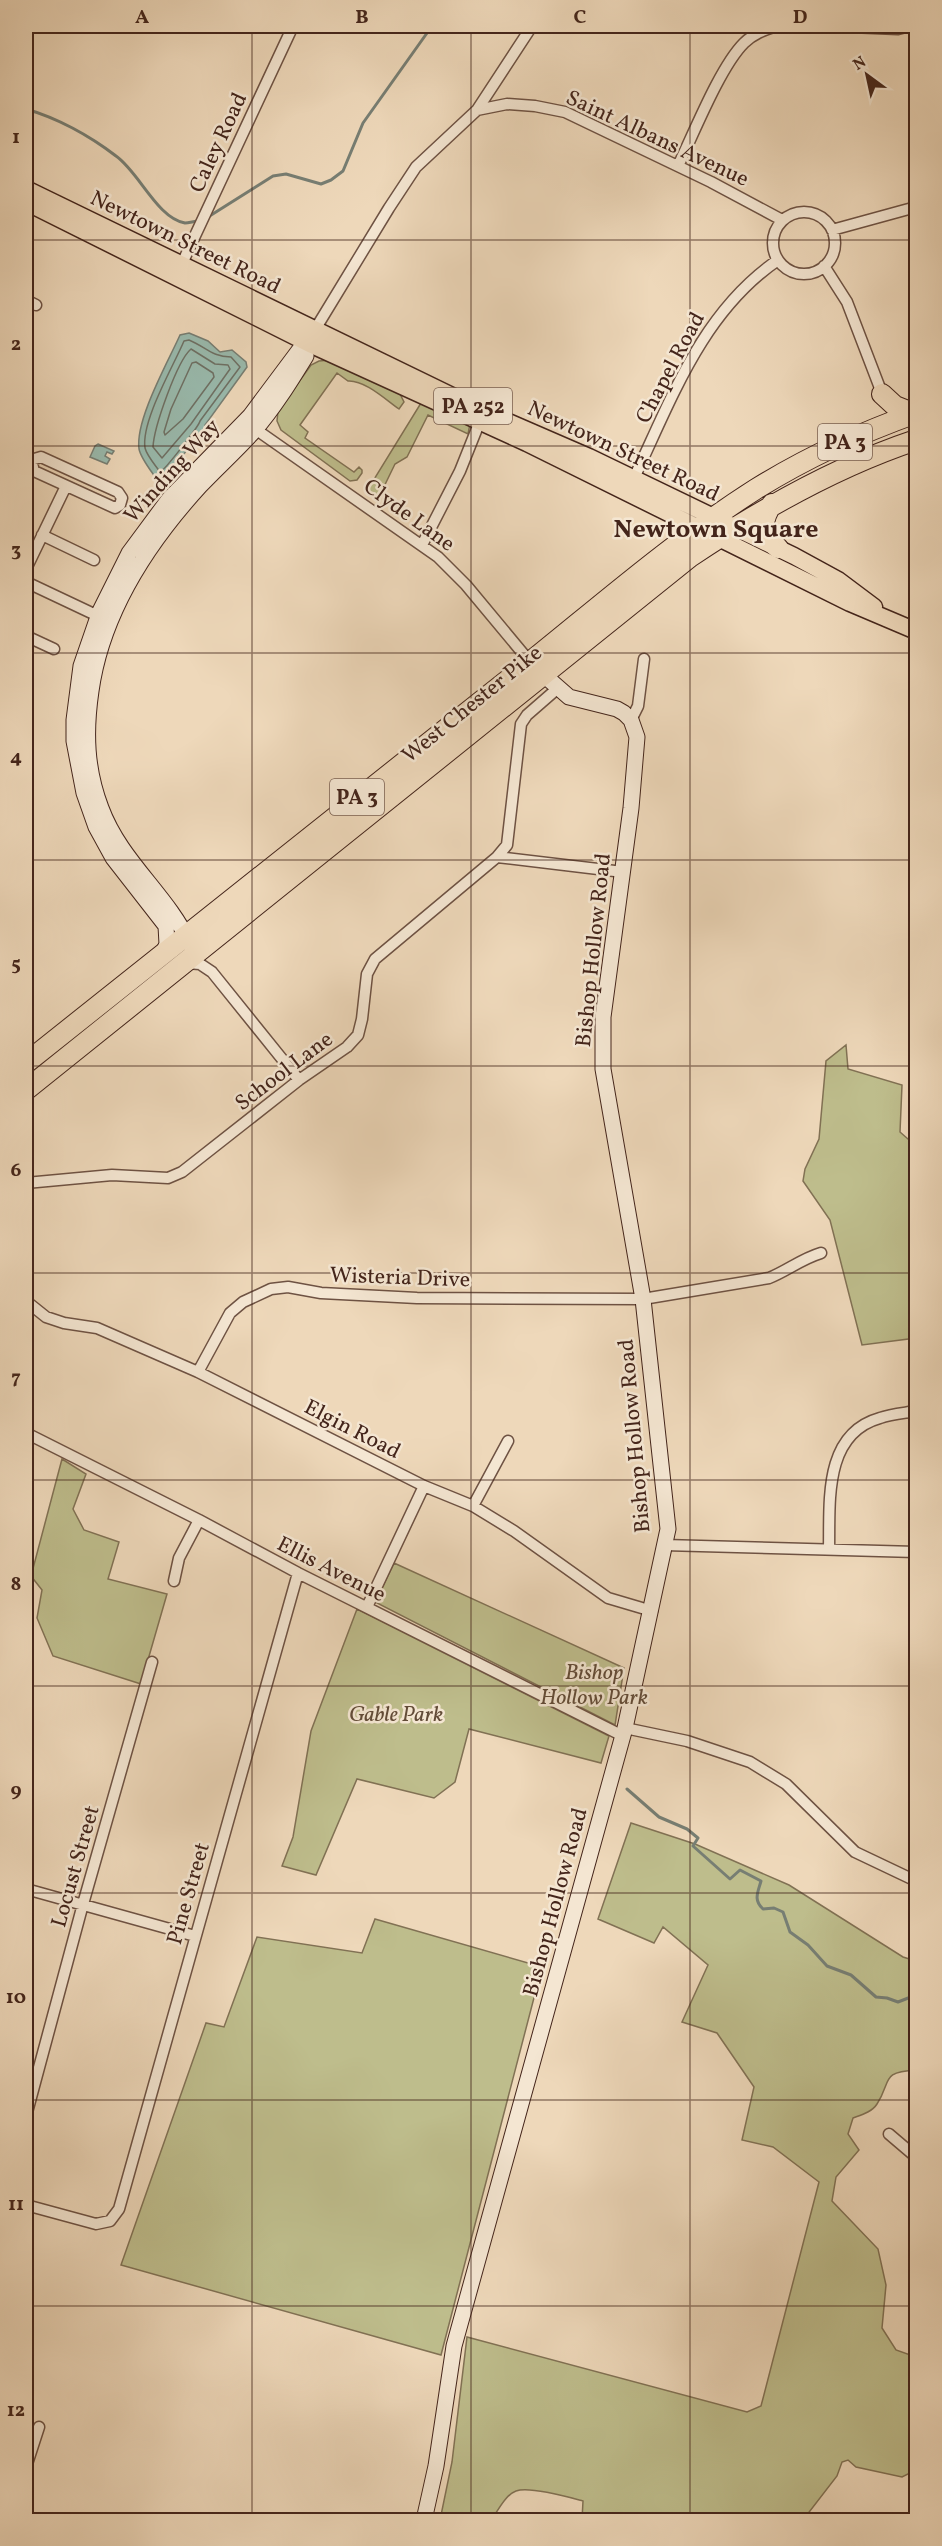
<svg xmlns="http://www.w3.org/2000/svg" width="942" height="2546" font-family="Vollkorn,serif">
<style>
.green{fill:#bebd8c;stroke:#817154;stroke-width:1.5}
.water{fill:#99baad;stroke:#777e73;stroke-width:1.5}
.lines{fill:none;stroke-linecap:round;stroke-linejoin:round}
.shore{stroke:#6e7064;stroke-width:1.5}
.stream{stroke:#777e73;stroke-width:3}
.street-casing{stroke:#6e5243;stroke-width:13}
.secondary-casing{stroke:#44251b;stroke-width:17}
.primary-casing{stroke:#44251b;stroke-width:19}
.highway-casing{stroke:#44251b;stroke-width:22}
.street{stroke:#f4e6d2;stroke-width:10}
.secondary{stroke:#f4e6d2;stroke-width:15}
.primary{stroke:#eed8ba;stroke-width:16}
.highway{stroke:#eed8ba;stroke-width:20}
.grid{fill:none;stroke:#44251b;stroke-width:1.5;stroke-opacity:0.55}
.labels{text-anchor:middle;stroke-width:5;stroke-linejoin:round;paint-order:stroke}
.shield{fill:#f4e6d2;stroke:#795f52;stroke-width:1.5}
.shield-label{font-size:21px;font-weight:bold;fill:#44251b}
.street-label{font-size:22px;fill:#44251b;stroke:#f4e6d2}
.park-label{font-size:22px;font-style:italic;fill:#624b37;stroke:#f4e6d2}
.quarter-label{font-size:26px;font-weight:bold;fill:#44251b;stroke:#f4e6d2}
.neatline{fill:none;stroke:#44251b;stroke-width:2}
.grid-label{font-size:20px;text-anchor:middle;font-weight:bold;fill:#44251b}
</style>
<rect width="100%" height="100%" fill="#eed8ba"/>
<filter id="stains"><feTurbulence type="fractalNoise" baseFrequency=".00333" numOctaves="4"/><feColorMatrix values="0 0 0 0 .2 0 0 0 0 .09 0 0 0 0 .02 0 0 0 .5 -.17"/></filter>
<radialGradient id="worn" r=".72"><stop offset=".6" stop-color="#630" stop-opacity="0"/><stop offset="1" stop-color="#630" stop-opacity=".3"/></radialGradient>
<path class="green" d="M 330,360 L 398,390 L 404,402 L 399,409 C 386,400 365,380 348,381 L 337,373 L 300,425 L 308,432 L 305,438 L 354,472 L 359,467 L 362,470 L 362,473 L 357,480 L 350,481 L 281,430 L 277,421 L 278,411 L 311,365 L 319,361 Z
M 421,403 L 470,424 L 468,434 L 428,415 L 407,457 L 395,464 L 378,499 L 369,493 L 368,489 Z
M 846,1045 L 848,1069 L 902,1085 L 900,1132 L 916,1146 L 916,1338 L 862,1345 L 830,1220 L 803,1181 L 805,1169 L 819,1139 L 826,1061 Z
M 62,1459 L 86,1474 L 73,1509 L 84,1530 L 119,1542 L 108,1579 L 167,1594 L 141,1684 L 53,1656 L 37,1618 L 42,1590 L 31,1576 Z
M 394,1563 L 624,1668 L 615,1725 L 375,1602 Z
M 357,1609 L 609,1736 L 601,1763 L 469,1729 L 455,1782 L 434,1798 L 357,1779 L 316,1875 L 282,1866 L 293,1837 L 311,1731 Z
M 631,1823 L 695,1844 L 789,1885 L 903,1957 L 916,1961 L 916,2070 C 880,2072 892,2081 877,2104 C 872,2112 861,2115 853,2118 L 848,2134 L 859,2150 L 836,2177 L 832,2201 L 878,2249 L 886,2285 L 882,2328 L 896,2350 L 916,2357 L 916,2470 L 902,2477 L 856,2467 L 848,2460 L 842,2462 L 837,2476 L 803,2520 L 651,2520 C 644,2519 635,2516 627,2516 C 611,2518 598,2523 582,2520 L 583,2501 C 568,2497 530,2486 516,2491 C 505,2495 498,2511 491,2520 L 440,2520 L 452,2462 L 467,2337 L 747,2412 L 761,2406 L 819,2182 L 773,2147 L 742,2140 L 754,2087 L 717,2033 L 682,2022 L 708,1965 L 663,1927 L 654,1943 L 598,1919 Z
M 375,1919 L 542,1967 L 441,2355 L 121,2265 L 206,2023 L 224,2027 L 257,1937 L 362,1953 Z"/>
<path class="water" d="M 189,333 L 208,341 L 220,352 L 232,350 L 246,362 L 247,367 L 205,425 L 204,433 C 183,443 180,474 158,481 C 152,472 141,459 139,449 C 135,420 168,362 180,335 Z
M 98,444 L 114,451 L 112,454 L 107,452 L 105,456 L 110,459 L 107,464 L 90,457 L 95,446 Z"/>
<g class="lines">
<path class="shore" d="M 189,340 C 206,347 212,357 231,357 L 240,367 L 200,421 C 199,426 165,470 160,472 C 156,466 147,456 145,448 C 141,421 173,367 184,341 Z
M 191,349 L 215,364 L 228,365 L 230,369 L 191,424 L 162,458 L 153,447 C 154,427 177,361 191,349 Z
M 196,362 L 213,373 L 214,377 L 183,419 L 165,435 L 164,432 L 171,409 L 192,363 Z"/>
<path class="stream" d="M 26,109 C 57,118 90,136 116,156 C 139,172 157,218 185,223 C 189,223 195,221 199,221
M 208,217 L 273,176 L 286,174 L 321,184 L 331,180 L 343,171 L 363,123 L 432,26
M 627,1789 L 659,1817 L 687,1829 L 698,1838 L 693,1846 L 730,1879 L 740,1870 L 761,1881 C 758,1892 753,1900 763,1909 L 774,1908 L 783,1912 L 790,1932 L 808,1945 L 827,1966 L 851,1975 L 876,1997 L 887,1998 L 898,2002 L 916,1995
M 916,2040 L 913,2051 L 916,2054"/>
<g class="street-casing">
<path id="street" d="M 826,26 L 898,29 L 910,26
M 477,110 L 507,104 L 535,106 L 565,112 L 711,182 L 782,220
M 678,166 C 694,133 720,67 744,43 C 753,34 764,30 776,26
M773 243a31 31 0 1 1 62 0a31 31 0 1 1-62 0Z
M 832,230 L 916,207
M 824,266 L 847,302 L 883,396
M 179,270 L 293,26
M 26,300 L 36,305
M 316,328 L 389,208 L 416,167 L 477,110 L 532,26
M 251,426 L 438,557 L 466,585 L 530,662
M 41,457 L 118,492 L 122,498 L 120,505 L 115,508 L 34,471 L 31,460 Z
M 634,478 C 672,398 702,312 778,260
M 42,535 L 94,560
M 422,545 L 460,471 L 480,421
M 26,569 L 66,486
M 26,582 L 98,616
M 26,636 L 54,649
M 631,720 L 638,706 L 644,659
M 497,857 L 507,845 L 521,724 L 527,715 L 558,688
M 186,963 L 200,964 L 212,972 L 299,1080
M 26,1183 L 112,1175 L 168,1178 L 182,1172 L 299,1080 L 347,1047 L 358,1035 L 362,1019 L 367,974 L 375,959 L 497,857 L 623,872
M 26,1301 L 46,1317 L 64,1323 L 97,1328 L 198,1372 L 424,1486 L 473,1506 L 514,1531 L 608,1598 L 652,1611
M 198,1372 L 230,1313 L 243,1302 L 271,1289 L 288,1287 L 321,1293 L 417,1298 L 643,1299 L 769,1278 C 787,1271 801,1259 821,1253
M 26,1433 L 199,1520 L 298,1573 L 623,1736
M 473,1506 L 508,1441
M 664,1545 L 916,1552
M 829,1549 C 830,1502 823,1434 880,1418 C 891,1414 905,1413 916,1411
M 174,1581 L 179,1558 L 199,1520
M 367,1607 L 424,1486
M 625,1728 L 687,1741 L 750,1762 L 786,1784 L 855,1852 L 916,1881
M 26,1889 L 195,1936
M 26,2116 L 83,1904 L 152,1662
M 889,2134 L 916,2157
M 26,2205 L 96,2224 L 110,2221 L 119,2209 L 298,1573
M 26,2467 L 39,2427"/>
</g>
<g class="secondary-casing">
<path id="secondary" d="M 190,944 C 167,894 121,862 101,808 C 86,769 85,732 91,691 C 102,612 147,544 200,486 C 218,467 237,450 254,431 C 274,408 290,382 306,356
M 163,953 L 167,944 L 166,926 L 113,858 L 96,827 L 84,793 L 74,741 L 74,720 L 81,666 L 100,611 L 129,553 L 169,499 L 250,416 L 312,333
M 424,2520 L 436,2466 L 454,2346 L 625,1728 L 668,1529 L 643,1299 L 603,1069 L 603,1017 L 631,808 L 637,737 L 631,720 L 624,713 L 617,709 L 569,697 L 537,669"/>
</g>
<g class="primary-casing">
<path id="primary" d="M 26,189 L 485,412 L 589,457 L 794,556 L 838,580 L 874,607
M 26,202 L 312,345 L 527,443 L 850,603 L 916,631"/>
</g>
<g class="highway-casing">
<path id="highway" d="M 882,394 L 895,406 L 915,414
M 772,504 C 760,523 761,534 778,548
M 26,1063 C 186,934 347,806 509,679 C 590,615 668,545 756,489 C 806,458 860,433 916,413
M 26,1090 L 690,557 C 761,509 835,467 916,440"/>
</g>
<use href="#street" class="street"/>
<use href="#secondary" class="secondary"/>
<use href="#primary" class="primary"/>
<use href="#highway" class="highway"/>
</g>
<path class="grid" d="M 252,26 L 252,2520M 471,26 L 471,2520M 690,26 L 690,2520M 26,240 L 916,240M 26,446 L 916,446M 26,653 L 916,653M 26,860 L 916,860M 26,1066 L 916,1066M 26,1273 L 916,1273M 26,1480 L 916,1480M 26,1686 L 916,1686M 26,1893 L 916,1893M 26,2100 L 916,2100M 26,2306 L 916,2306"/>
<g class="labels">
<g class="shield">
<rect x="434" y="388" width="78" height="36" rx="4.5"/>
<rect x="818" y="424" width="54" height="36" rx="4.5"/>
<rect x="330" y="779" width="54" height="36" rx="4.5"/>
</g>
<g class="shield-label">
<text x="473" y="413">PA 252</text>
<text x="845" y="449">PA 3</text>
<text x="357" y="804">PA 3</text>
</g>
<g class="street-label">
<text transform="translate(658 137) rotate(25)" y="8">Saint Albans Avenue</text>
<text transform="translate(217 142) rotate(-65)" y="8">Caley Road</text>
<text transform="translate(186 241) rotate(26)" y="8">Newtown Street Road</text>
<text transform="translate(669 367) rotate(-62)" y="8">Chapel Road</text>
<text transform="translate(624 450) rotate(25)" y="8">Newtown Street Road</text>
<text transform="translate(171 470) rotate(-48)" y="8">Winding Way</text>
<text transform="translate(410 514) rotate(36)" y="8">Clyde Lane</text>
<text transform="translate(471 703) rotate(-39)" y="8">West Chester Pike</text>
<text transform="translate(592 950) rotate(-84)" y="8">Bishop Hollow Road</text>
<text transform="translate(283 1070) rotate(-37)" y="8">School Lane</text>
<text transform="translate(400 1276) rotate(2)" y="8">Wisteria Drive</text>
<text transform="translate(353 1428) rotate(27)" y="8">Elgin Road</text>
<text transform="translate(633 1436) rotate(-95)" y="8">Bishop Hollow Road</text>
<text transform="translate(332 1568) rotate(27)" y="8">Ellis Avenue</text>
<text transform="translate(74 1866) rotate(-74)" y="8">Locust Street</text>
<text transform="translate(187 1893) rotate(-74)" y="8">Pine Street</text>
<text transform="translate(554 1902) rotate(-75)" y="8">Bishop Hollow Road</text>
</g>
<g class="park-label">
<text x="594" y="1679">Bishop<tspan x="594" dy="25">Hollow Park</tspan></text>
<text x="396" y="1721">Gable Park</text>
</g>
<g class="quarter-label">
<text x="716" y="537">Newtown Square</text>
</g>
</g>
<rect width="942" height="2546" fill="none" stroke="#eed8ba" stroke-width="66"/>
<g transform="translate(867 75) rotate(327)" stroke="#f4e6d2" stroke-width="4.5" paint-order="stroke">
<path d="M0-4.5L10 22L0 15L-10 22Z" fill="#44251b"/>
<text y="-9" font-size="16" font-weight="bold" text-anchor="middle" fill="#44251b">N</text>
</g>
<rect x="33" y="33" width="876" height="2480" class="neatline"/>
<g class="grid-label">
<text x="142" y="23">A</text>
<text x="362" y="23">B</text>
<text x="580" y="23">C</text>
<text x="800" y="23">D</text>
<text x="16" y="143">1</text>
<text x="16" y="350">2</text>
<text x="16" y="556">3</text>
<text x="16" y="763">4</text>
<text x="16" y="970">5</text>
<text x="16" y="1176">6</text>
<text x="16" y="1383">7</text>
<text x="16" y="1590">8</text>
<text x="16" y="1796">9</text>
<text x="16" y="2003">10</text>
<text x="16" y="2210">11</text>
<text x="16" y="2416">12</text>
</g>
<rect width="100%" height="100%" filter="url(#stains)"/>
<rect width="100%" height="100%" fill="url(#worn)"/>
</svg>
